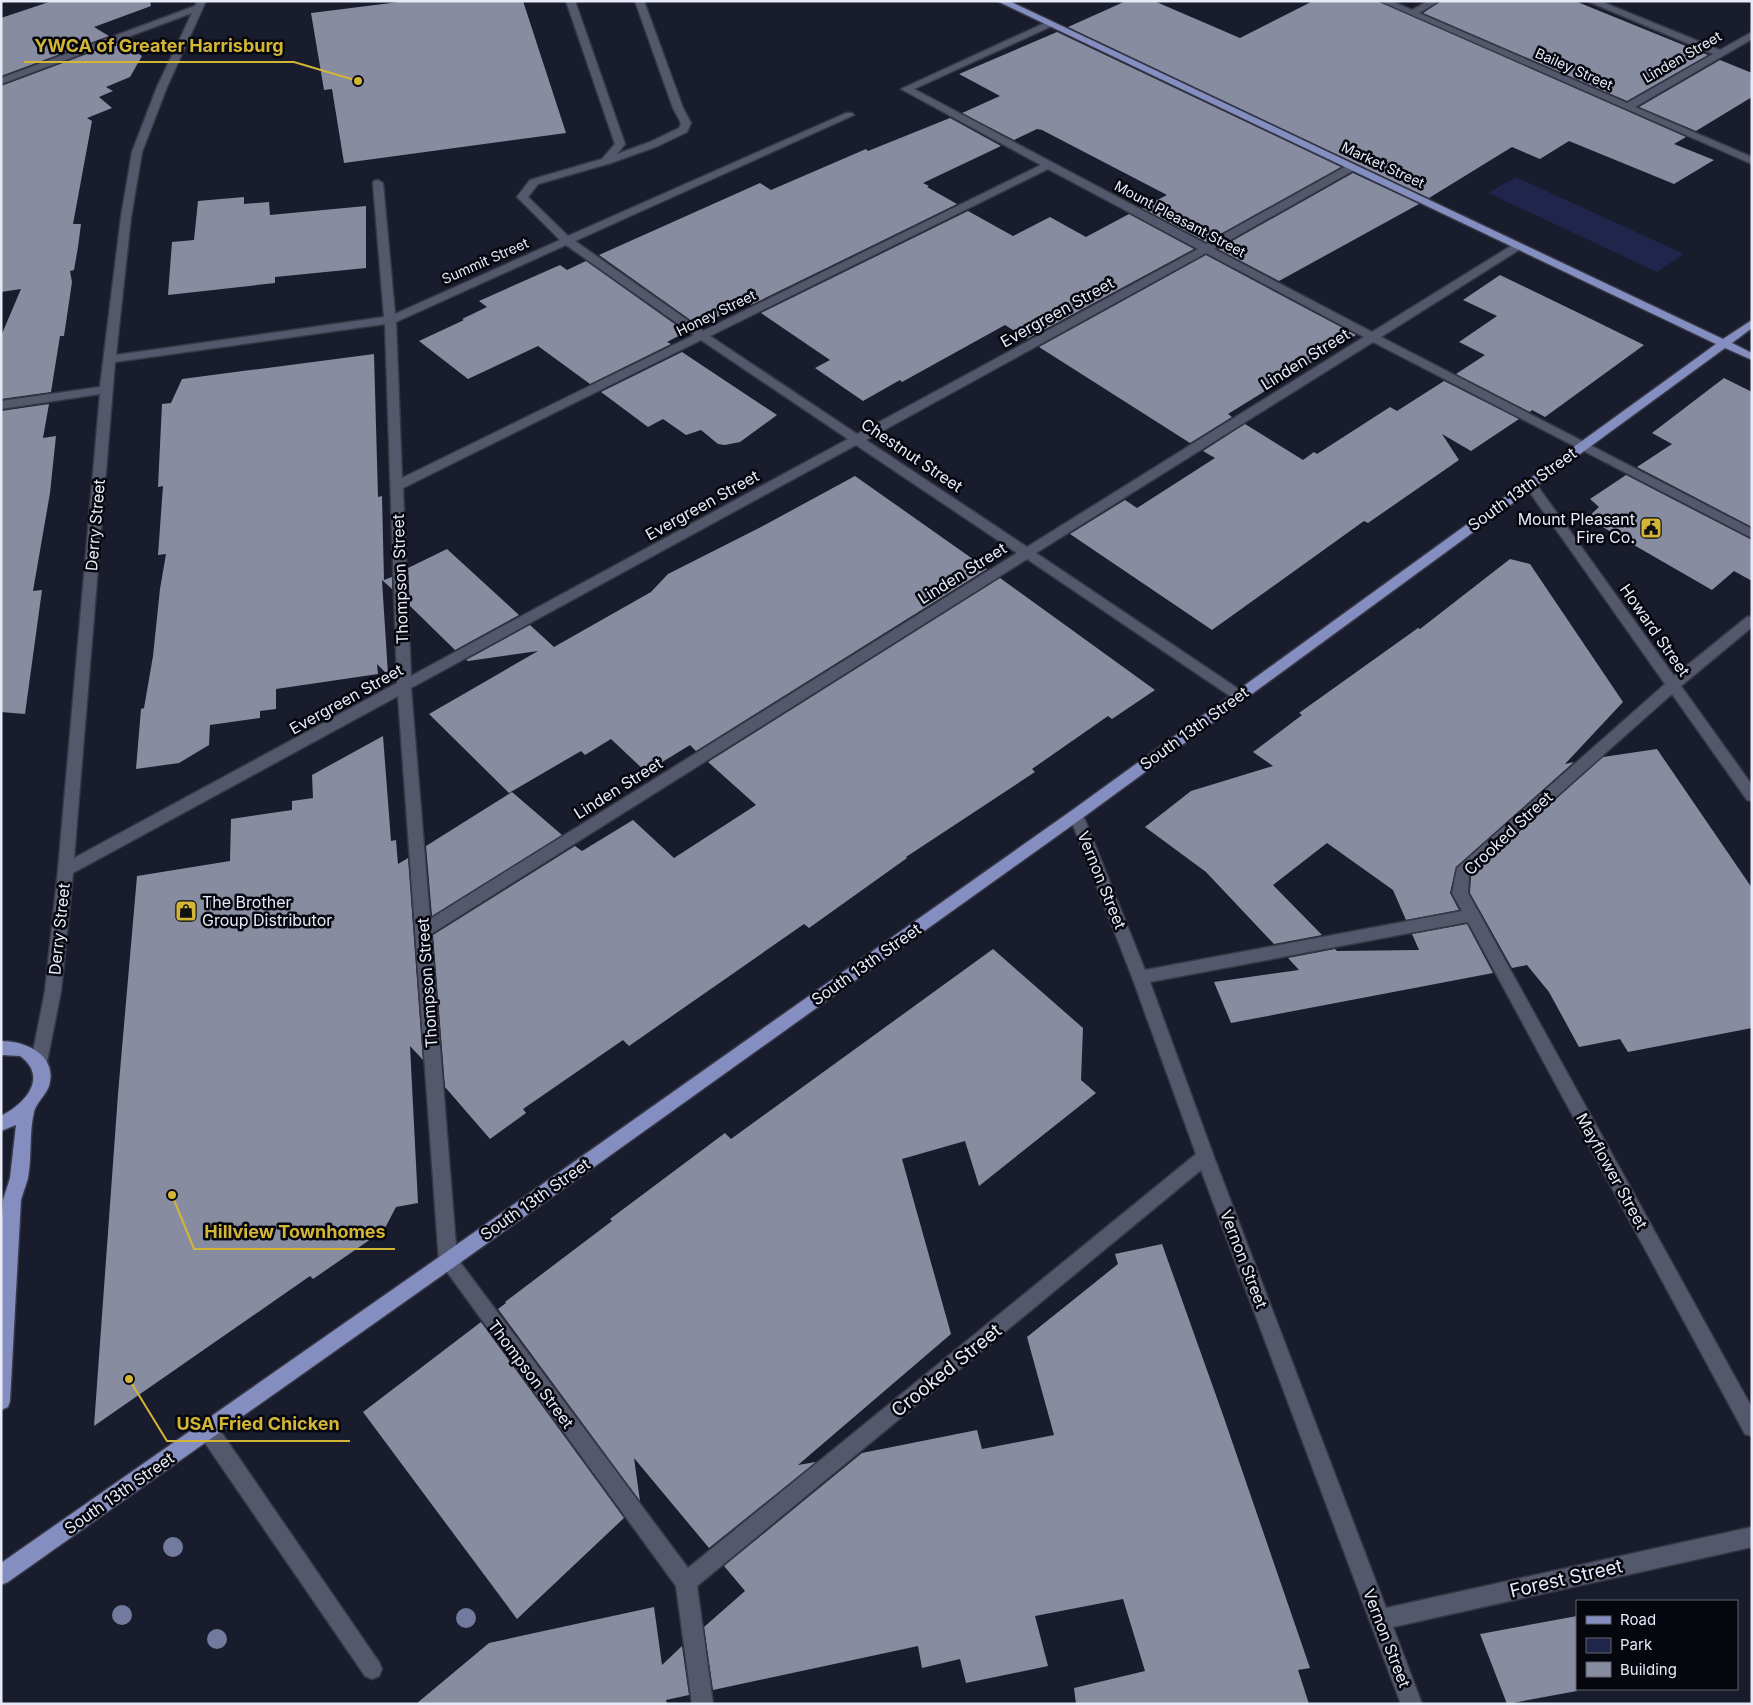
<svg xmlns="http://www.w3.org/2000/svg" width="1753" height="1705" font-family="Inter,sans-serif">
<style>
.green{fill:#20254b}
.building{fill:#878ca1}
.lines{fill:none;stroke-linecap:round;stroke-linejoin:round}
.minor-casing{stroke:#373846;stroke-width:3}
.major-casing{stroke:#373846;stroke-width:3}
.minor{fill:#54586c;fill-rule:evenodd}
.major{fill:#858ec1;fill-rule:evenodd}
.tree{fill:#727a9e}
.labels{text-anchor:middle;stroke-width:5;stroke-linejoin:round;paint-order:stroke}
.far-street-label{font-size:14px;fill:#e8ebf7;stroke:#06070e}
.street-label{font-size:16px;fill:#e8ebf7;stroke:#06070e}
.poi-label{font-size:16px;fill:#e8ebf7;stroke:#06070e;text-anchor:end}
.near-street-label{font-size:19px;fill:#e8ebf7;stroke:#06070e}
.leader{fill:none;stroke:#d3b635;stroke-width:2}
.callout-dot{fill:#d3b635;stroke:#06070e;stroke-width:2}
.callout-label{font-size:18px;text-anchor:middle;font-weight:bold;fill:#d3b635;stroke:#06070e;stroke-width:5;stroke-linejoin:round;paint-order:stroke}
</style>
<rect width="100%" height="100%" fill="#191c2c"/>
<path class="green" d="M 1516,177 L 1684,254 L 1657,272 L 1488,193 Z"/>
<path class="building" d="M 52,1 L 150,1 L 151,6 L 94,27 L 109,36 L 1,76 L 1,18 Z
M 407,1 L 523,1 L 566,133 L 344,163 L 332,89 L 324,90 L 311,13 Z
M 1126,1 L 1154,1 L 1240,38 L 1313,1 L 1378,1 L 1686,137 L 1674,144 L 1714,160 L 1674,184 L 1569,141 L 1540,159 L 1512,147 L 1429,198 L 1068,27 Z
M 1441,1 L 1575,1 L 1708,55 L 1627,101 L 1423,13 Z
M 1057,32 L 1341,167 L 1206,242 L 1142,208 L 1167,195 L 1042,130 L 1037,129 L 1014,140 L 962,113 L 1000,96 L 959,74 Z
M 119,42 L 142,56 L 130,77 L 106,87 L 113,91 L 99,97 L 112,108 L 87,118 L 92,121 L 73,224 L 81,224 L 78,247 L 74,270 L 70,271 L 72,282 L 64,336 L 60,336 L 51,392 L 1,399 L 1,336 L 21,289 L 1,292 L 1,86 Z
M 1720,60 L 1752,73 L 1752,97 L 1696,131 L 1639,107 Z
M 950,118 L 1001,146 L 923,183 L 929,186 L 927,187 L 957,204 L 751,305 L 747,302 L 699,326 L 599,255 L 760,183 L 771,190 L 866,149 L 868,151 Z
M 1353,173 L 1419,204 L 1279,281 L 1218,249 Z
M 244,197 L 244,204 L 269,202 L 270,215 L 366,206 L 366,268 L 275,277 L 275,283 L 168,295 L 172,242 L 194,240 L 198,201 Z
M 968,211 L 1013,236 L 1050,217 L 1086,237 L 1129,214 L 1194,249 L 1027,339 L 1005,325 L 902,382 L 900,380 L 863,401 L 815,368 L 830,360 L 761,313 Z
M 1206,255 L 1356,335 L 1228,414 L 1232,417 L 1190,443 L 1039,347 Z
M 586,261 L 686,332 L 667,342 L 671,344 L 590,384 L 538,346 L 468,379 L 419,341 L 464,320 L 462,319 L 487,307 L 479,301 L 560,265 L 567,270 Z
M 1500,275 L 1587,317 L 1644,345 L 1545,417 L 1532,410 L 1530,412 L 1456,374 L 1485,355 L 1459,342 L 1497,316 L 1463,300 Z
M 682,352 L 777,415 L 740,442 L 725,445 L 718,444 L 701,430 L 686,435 L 663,419 L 648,427 L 601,392 Z
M 374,354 L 378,497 L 382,496 L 384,580 L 392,577 L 392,589 L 382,580 L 388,675 L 377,664 L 378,674 L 276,689 L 276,709 L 260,711 L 260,718 L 210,725 L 209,745 L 179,763 L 136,769 L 141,709 L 144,708 L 153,656 L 160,589 L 166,554 L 158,555 L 163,486 L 158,487 L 162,404 L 171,403 L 182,379 Z
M 1724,378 L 1752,392 L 1752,527 L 1637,467 L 1672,444 L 1652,433 Z
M 1444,381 L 1519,419 L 1471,451 L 1442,434 L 1459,460 L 1368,523 L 1364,521 L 1212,630 L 1070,534 L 1125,500 L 1137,508 L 1215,458 L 1203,451 L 1245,424 L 1303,460 L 1314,452 L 1317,454 L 1390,407 L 1397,411 Z
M 49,404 L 43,438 L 56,436 L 50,493 L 33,591 L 42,590 L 25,714 L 1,712 L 1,411 Z
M 1626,475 L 1752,540 L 1752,581 L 1734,571 L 1712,590 L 1587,518 L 1599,507 L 1590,499 Z
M 855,476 L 987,569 L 696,751 L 690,745 L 646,772 L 611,739 L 585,755 L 581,751 L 509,793 L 429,714 L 538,651 L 468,661 L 466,660 L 530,625 L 554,647 L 651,592 L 668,574 L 761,527 Z
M 447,549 L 519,615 L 455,650 L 410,606 L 408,568 Z
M 1510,559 L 1530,564 L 1623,702 L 1565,764 L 1574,762 L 1456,867 L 1450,893 L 1459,910 L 1406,920 L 1393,890 L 1327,843 L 1273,885 L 1322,935 L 1274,944 L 1206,872 L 1145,827 L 1191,791 L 1273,766 L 1253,752 L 1302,715 L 1299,713 L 1418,628 L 1420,629 Z
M 1000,578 L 1155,690 L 1112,719 L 1108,716 L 1032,769 L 1035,772 L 906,857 L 907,858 L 809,928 L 804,924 L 629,1046 L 623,1040 L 523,1109 L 526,1113 L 490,1139 L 445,1087 L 433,935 L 575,846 L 582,851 L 633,820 L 674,858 L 756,805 L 708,762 Z
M 383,736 L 391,841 L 396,840 L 398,864 L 408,858 L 423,1060 L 410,1046 L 418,1203 L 396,1207 L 384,1230 L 313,1279 L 310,1276 L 94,1426 L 118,1094 L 137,876 L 230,861 L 231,819 L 292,810 L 292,801 L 313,798 L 312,775 Z
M 1657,749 L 1752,888 L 1752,1028 L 1628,1052 L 1620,1039 L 1579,1047 L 1549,992 L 1527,965 L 1512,968 L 1470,893 L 1471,875 L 1603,757 Z
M 512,792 L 562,835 L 432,916 L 426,846 Z
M 1467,924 L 1493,973 L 1231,1023 L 1214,982 L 1299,970 L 1288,958 L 1335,949 L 1337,951 L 1419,950 L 1412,934 Z
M 993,949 L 1083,1028 L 1081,1080 L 1096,1093 L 979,1186 L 965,1141 L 902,1159 L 951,1334 L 798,1465 L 816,1462 L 709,1548 L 634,1458 L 640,1501 L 498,1309 L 506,1303 L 505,1302 L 612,1221 L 610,1219 L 725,1133 L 731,1139 Z
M 1162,1244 L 1223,1415 L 1310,1668 L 1298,1670 L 1309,1704 L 1076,1704 L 1074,1688 L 1145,1671 L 1123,1599 L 1035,1616 L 1048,1666 L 966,1683 L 960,1659 L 922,1668 L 918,1646 L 713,1690 L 704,1627 L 745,1591 L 724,1566 L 862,1453 L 977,1430 L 982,1449 L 1054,1435 L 1027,1337 L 1118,1264 L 1115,1254 Z
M 481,1322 L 624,1518 L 517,1619 L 363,1412 Z
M 654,1607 L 662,1665 L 682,1646 L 689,1695 L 666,1700 L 667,1704 L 416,1704 L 489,1643 Z
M 1577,1616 L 1577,1691 L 1507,1704 L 1480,1634 Z"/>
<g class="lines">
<g class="minor-casing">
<path id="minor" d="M 197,1 L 206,1 L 167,87 L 142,152 L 131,217 L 116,355 L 384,317 L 373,183 L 374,181 L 378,180 L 383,183 L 395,314 L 560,240 L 517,197 L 530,180 L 602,159 L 615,144 L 566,1 L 575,1 L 625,144 L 617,154 L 650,142 L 679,128 L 681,123 L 673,108 L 635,1 L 644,1 L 683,108 L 691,123 L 687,132 L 658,146 L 611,163 L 538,184 L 528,197 L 568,236 L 846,113 L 852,113 L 854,115 L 575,241 L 703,331 L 1041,165 L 901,89 L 1049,21 L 1052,22 L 1052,26 L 914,89 L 1206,244 L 1348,165 L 1356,165 L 1356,169 L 1214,249 L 1372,332 L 1514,244 L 1522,244 L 1523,246 L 1522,248 L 1381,337 L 1752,529 L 1752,538 L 1373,342 L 1036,553 L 1243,692 L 1245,695 L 1243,698 L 1233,698 L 1027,559 L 431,934 L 457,1258 L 688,1568 L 1196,1154 L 1132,977 L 1069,815 L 1071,811 L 1076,809 L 1081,811 L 1083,815 L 1145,970 L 1462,911 L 1452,893 L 1457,868 L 1665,684 L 1526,487 L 1524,484 L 1530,480 L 1534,481 L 1674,676 L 1747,617 L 1752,616 L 1752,627 L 1681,686 L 1752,785 L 1752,801 L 1747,800 L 1672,694 L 1469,874 L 1468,893 L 1752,1408 L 1752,1436 L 1745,1434 L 1468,922 L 1150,982 L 1214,1157 L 1386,1608 L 1752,1527 L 1752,1547 L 1393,1627 L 1422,1704 L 1401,1704 L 1201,1170 L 697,1586 L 713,1704 L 692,1704 L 676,1586 L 439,1261 L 398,696 L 73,873 L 61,991 L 47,1062 L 45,1067 L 39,1069 L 33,1067 L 31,1062 L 45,991 L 58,870 L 100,394 L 1,409 L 1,401 L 100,387 L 121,217 L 132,152 L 157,87 L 192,13 L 1,84 L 1,78 L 195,6 ZM 1048,169 L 1198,249 L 857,434 L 710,336 ZM 566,245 L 694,335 L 402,478 L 396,322 ZM 1206,253 L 1364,337 L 1027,547 L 866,440 ZM 385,324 L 397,683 L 74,858 L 115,362 ZM 701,340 L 848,439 L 411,676 L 403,488 ZM 856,445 L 1017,553 L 430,919 L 411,688 Z
M 1380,1 L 1392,1 L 1412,10 L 1428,1 L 1439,1 L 1419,13 L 1627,103 L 1713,54 L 1587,1 L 1600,1 L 1720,50 L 1752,32 L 1752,39 L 1635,107 L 1752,157 L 1752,164 Z
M 208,1421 L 215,1423 L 379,1662 L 382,1669 L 379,1676 L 372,1679 L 365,1676 L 201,1437 L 198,1430 L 201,1423 Z"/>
</g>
<g class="major-casing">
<path id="major" d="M 997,1 L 1009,1 L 1723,339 L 1752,320 L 1752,328 L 1732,343 L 1752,353 L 1752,360 L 1725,348 L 1081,819 L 454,1267 L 8,1582 L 1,1585 L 1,1563 L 442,1255 L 1071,811 L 1716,344 Z
M 1,1041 C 26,1041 58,1055 49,1086 C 46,1095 36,1103 34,1112 C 29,1133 32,1157 28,1178 C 26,1185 23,1193 21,1200 L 10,1401 L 8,1407 L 1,1410 L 1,1235 L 3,1200 L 10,1178 L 16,1125 L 1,1131 L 1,1116 C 25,1104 49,1077 20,1056 L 1,1055 Z"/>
</g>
<use href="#minor" class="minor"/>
<use href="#major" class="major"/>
</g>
<g class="tree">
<circle cx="173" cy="1547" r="10"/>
<circle cx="122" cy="1615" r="10"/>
<circle cx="466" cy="1618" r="10"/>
<circle cx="217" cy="1639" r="10"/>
</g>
<defs>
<g id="civic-square" transform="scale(1.125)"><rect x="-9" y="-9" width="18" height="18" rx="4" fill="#d3b635" stroke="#06070e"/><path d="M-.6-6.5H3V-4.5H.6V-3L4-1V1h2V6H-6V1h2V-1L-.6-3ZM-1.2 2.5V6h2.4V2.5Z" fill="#111"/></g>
<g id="shop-square" transform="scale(1.125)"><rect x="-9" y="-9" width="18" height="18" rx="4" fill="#d3b635" stroke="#06070e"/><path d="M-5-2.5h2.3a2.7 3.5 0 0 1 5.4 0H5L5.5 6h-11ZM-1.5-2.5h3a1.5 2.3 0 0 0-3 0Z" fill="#111"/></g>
</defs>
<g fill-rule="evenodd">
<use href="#civic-square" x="1651" y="528"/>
<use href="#shop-square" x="186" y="911"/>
</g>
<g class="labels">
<g class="far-street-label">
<text transform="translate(1682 57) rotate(-30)" y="5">Linden Street</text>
<text transform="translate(1574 69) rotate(24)" y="5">Bailey Street</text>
<text transform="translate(1383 165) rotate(25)" y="5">Market Street</text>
<text transform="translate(1180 219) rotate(28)" y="5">Mount Pleasant Street</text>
<text transform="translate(485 261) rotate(-24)" y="5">Summit Street</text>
<text transform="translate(716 313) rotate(-26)" y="5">Honey Street</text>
</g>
<g class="street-label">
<text transform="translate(1057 312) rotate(-29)" y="6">Evergreen Street</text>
<text transform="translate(1305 359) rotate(-32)" y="6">Linden Street</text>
<text transform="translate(912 455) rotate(34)" y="6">Chestnut Street</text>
<text transform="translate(1522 489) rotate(-36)" y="6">South 13th Street</text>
<text transform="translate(702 505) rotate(-29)" y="6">Evergreen Street</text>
<text transform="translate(95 525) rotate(-85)" y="6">Derry Street</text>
<text transform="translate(962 573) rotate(-32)" y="6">Linden Street</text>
<text transform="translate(400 579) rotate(-92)" y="6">Thompson Street</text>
<text transform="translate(1655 630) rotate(55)" y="6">Howard Street</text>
<text transform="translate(346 699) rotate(-29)" y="6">Evergreen Street</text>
<text transform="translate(1194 728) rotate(-36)" y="6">South 13th Street</text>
<text transform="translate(618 788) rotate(-32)" y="6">Linden Street</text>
<text transform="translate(1508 833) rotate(-43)" y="6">Crooked Street</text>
<text transform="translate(1102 880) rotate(68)" y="6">Vernon Street</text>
<text transform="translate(59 929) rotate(-84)" y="6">Derry Street</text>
<text transform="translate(866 964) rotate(-35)" y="6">South 13th Street</text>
<text transform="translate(427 983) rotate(-94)" y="6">Thompson Street</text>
<text transform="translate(1612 1171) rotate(61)" y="6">Mayflower Street</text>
<text transform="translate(535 1199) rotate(-35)" y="6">South 13th Street</text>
<text transform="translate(1244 1259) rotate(69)" y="6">Vernon Street</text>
<text transform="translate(531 1374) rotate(53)" y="6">Thompson Street</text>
<text transform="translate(119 1493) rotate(-35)" y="6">South 13th Street</text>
<text transform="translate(1387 1638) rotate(69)" y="6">Vernon Street</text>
</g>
<g class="poi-label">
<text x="1635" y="525">Mount Pleasant<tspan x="1635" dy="18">Fire Co.</tspan></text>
<text x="202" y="908" text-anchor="start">The Brother<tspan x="202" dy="18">Group Distributor</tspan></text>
</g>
<g class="near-street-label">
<text transform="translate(946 1370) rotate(-39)" y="7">Crooked Street</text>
<text transform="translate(1566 1578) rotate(-13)" y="7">Forest Street</text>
</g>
</g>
<path class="leader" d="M358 81L294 62H24M172 1195L194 1249H395M129 1379L167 1441H350"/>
<g class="callout-dot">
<circle cx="358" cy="81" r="5"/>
<circle cx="172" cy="1195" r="5"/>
<circle cx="129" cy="1379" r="5"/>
</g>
<g class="callout-label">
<text x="159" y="52">YWCA of Greater Harrisburg</text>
<text x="295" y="1238">Hillview Townhomes</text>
<text x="258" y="1430">USA Fried Chicken</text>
</g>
<rect width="1753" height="1705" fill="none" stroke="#e8ebf7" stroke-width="5"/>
<rect x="1576" y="1600" width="162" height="90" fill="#06070e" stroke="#60626b"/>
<rect x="1586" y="1616" width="25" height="8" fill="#858ec1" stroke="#60626b"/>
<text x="1620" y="1625" font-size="15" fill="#e8ebf7">Road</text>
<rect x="1586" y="1638" width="25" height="15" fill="#20254b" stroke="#60626b"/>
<text x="1620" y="1650" font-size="15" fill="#e8ebf7">Park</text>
<rect x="1586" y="1662" width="25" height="15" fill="#878ca1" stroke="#60626b"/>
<text x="1620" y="1675" font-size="15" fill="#e8ebf7">Building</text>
</svg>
